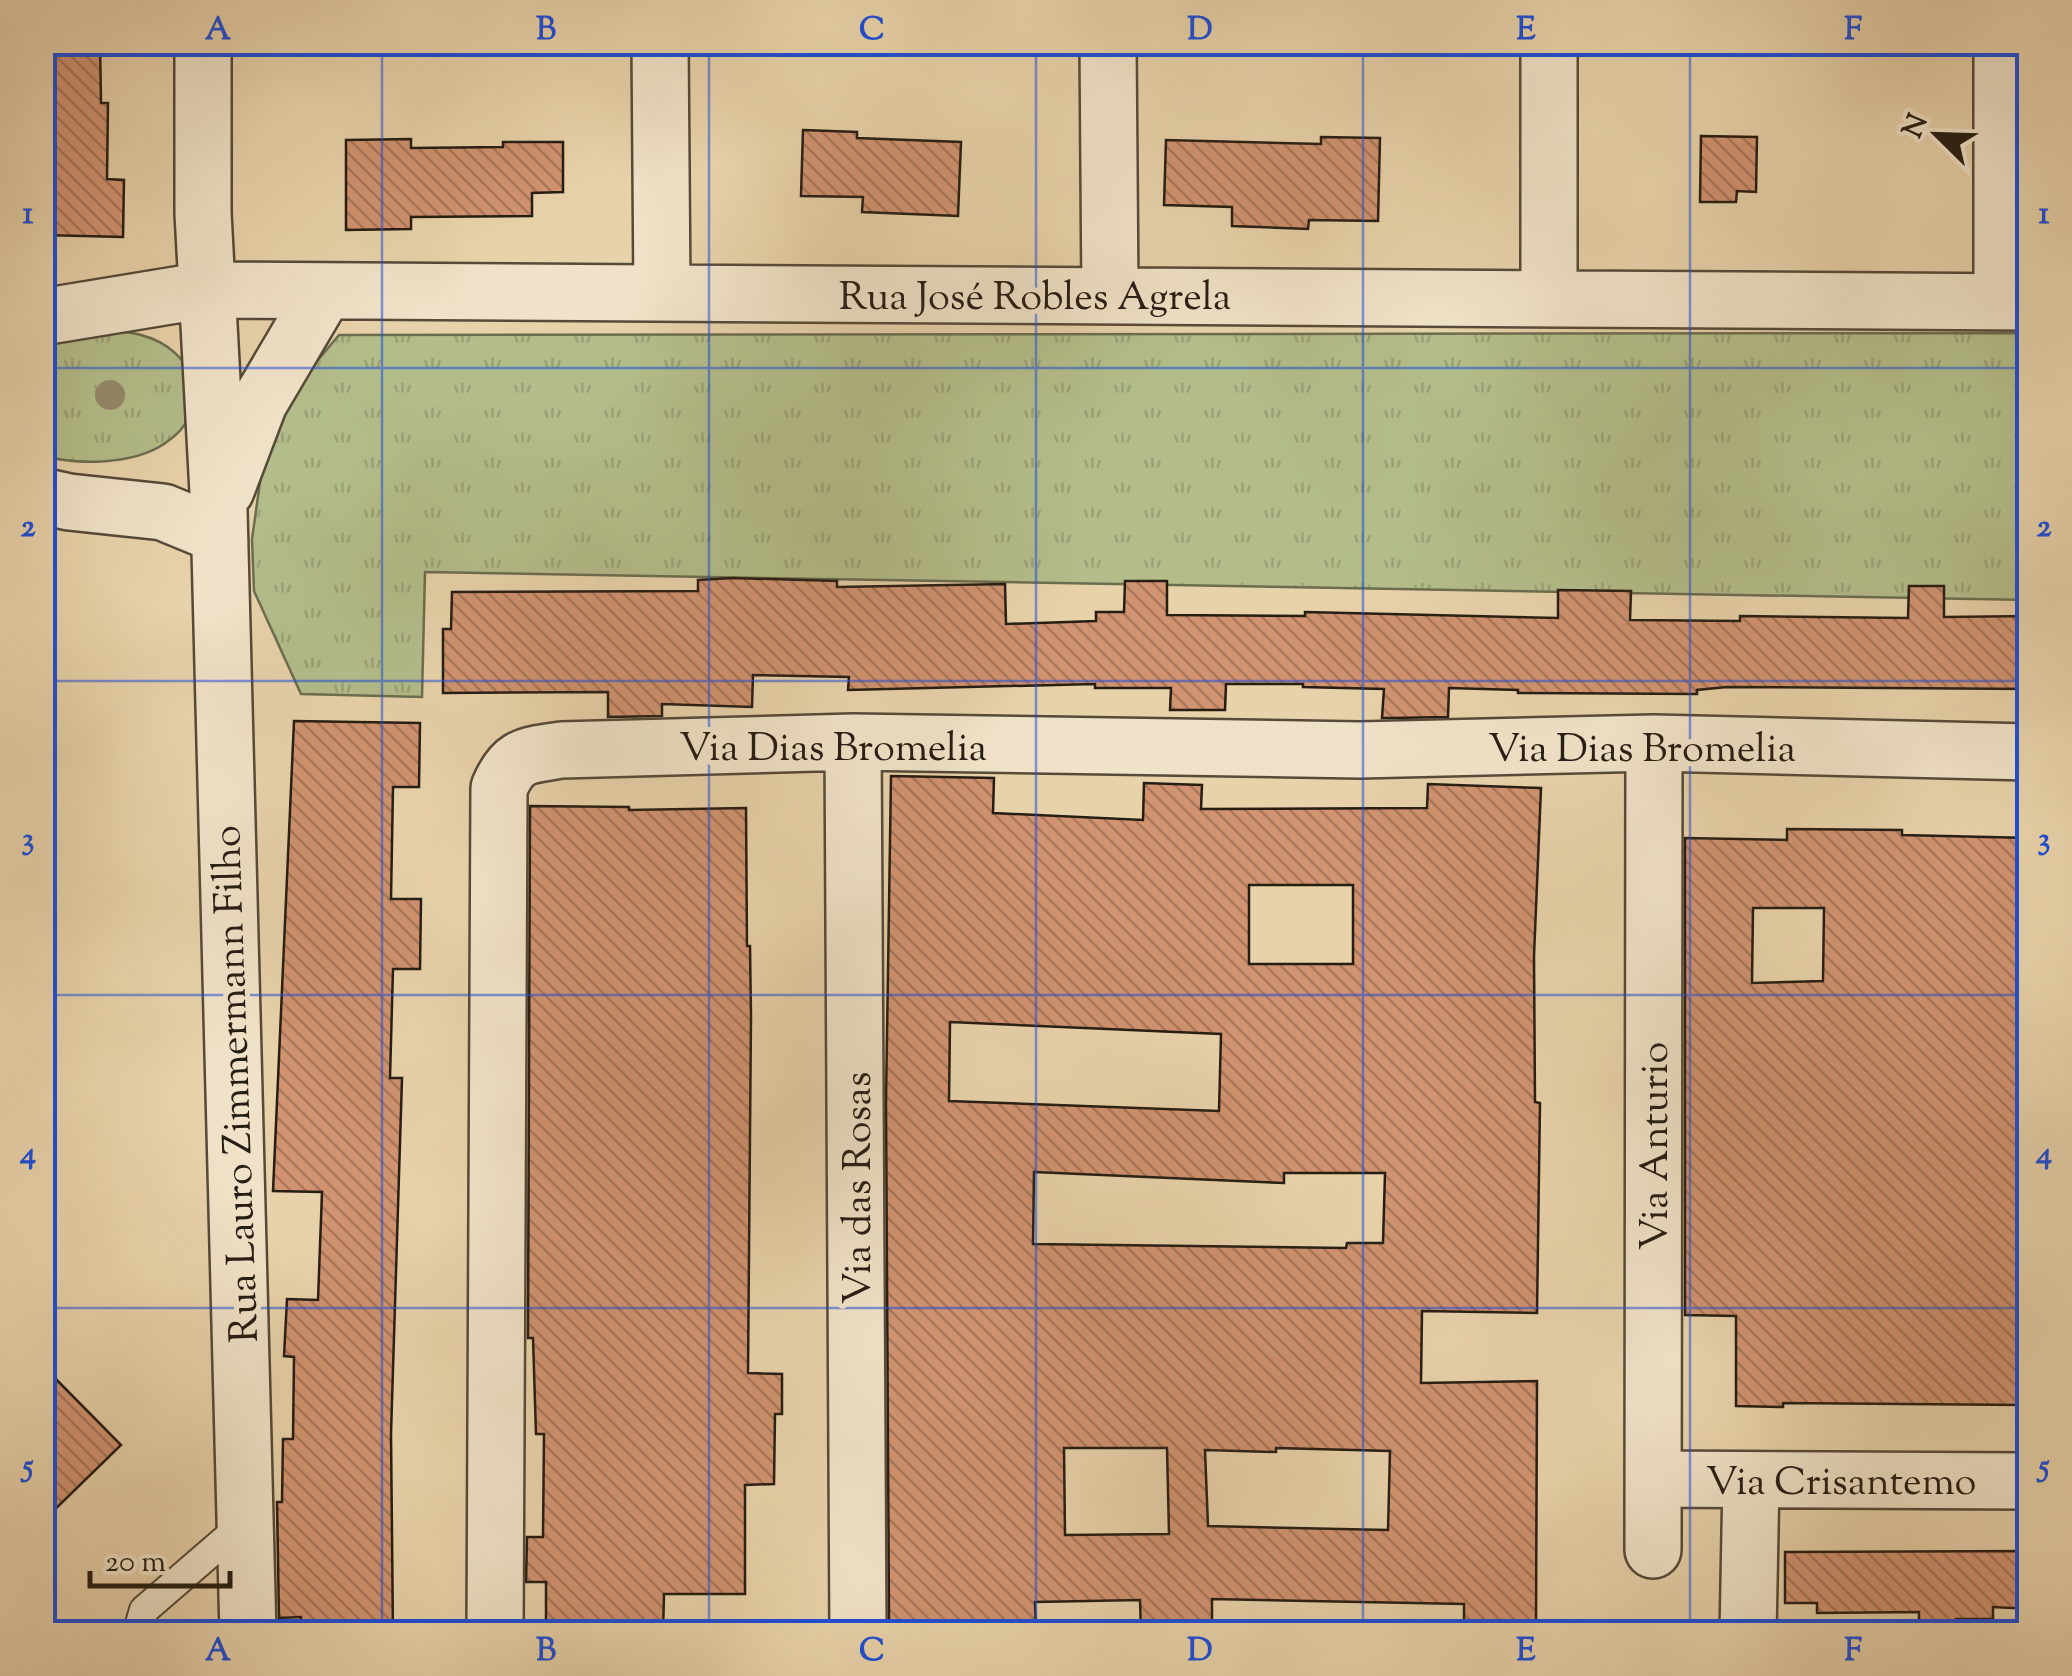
<svg xmlns="http://www.w3.org/2000/svg" width="2072" height="1676" font-family="'Sorts Mill Goudy',serif">
<style>
.grass{fill:url(#grass-tufts);stroke:#6c6d4e;stroke-width:2.5}
.building{fill:url(#building-back-hatch);stroke:#261d13;stroke-width:2.5;fill-rule:evenodd}
.lines{fill:none;stroke-linecap:round;stroke-linejoin:round}
.lane-casing{stroke:#564a39;stroke-width:32}
.street-casing{stroke:#564a39;stroke-width:60}
.lane{stroke:#f0e2c8;stroke-width:28}
.street{stroke:#f0e2c8;stroke-width:55}
.tree{fill:#94896b}
.grid{fill:none;stroke:#1d4ed8;stroke-width:2.5;stroke-opacity:0.55}
.labels{text-anchor:middle;stroke-width:10;stroke-linejoin:round;paint-order:stroke}
.street-label{font-size:40px;fill:#261d13;stroke:#f0e2c8}
.neatline{fill:none;stroke:#1d4ed8;stroke-width:4}
.grid-label{font-size:32px;text-anchor:middle;font-weight:bold;fill:#1d4ed8}
</style>
<defs>
<pattern id="grass-tufts" width="24" height="20" patternUnits="userSpaceOnUse" patternTransform="scale(2.5)"><rect width="24" height="20" fill="#b3bd8a"/><path d="M3 7l-1-3M5 7V3M7 7l1-3M15 17l-1-3M17 17v-4M19 17l1-3" fill="none" stroke="#9aa276"/></pattern>
<pattern id="building-back-hatch" width="6" height="6" patternUnits="userSpaceOnUse" patternTransform="scale(2.5)"><rect width="6" height="6" fill="#d19370"/><path d="M-1 5l2 2M0 0l6 6M5-1l2 2" fill="none" stroke="#a9775b"/></pattern>
</defs>
<rect width="100%" height="100%" fill="#e8d2aa"/>
<filter id="stains"><feTurbulence type="fractalNoise" baseFrequency=".002" numOctaves="4"/><feColorMatrix values="0 0 0 0 .2 0 0 0 0 .09 0 0 0 0 .02 0 0 0 .5 -.17"/></filter>
<radialGradient id="worn" r=".72"><stop offset=".6" stop-color="#630" stop-opacity="0"/><stop offset="1" stop-color="#630" stop-opacity=".3"/></radialGradient>
<path class="grass" d="M 71,331 C 93,332 120,329 141,335 C 196,349 217,410 164,444 C 132,465 78,465 43,456 L 43,339 Z
M 2029,333 L 2029,600 L 425,572 L 422,697 L 301,694 L 254,591 L 252,539 L 262,468 L 270,434 L 297,385 L 339,335 Z"/>
<path class="building" d="M 100,43 L 101,103 L 108,103 L 107,179 L 124,180 L 123,237 L 42,235 L 42,44 Z
M 803,130 L 857,132 L 857,138 L 961,142 L 958,216 L 862,212 L 863,197 L 801,196 Z
M 1701,136 L 1757,137 L 1756,192 L 1737,191 L 1736,202 L 1700,202 Z
M 1321,137 L 1380,138 L 1378,221 L 1309,220 L 1308,229 L 1232,226 L 1232,207 L 1164,205 L 1166,140 L 1321,144 Z
M 411,139 L 411,148 L 503,147 L 503,142 L 563,142 L 563,192 L 532,193 L 532,216 L 411,217 L 411,229 L 346,230 L 346,140 Z
M 733,578 L 837,581 L 837,587 L 1005,584 L 1006,624 L 1096,621 L 1096,612 L 1124,612 L 1125,581 L 1167,581 L 1167,615 L 1305,616 L 1305,612 L 1558,618 L 1558,590 L 1631,591 L 1630,620 L 1740,621 L 1740,616 L 1908,618 L 1909,586 L 1944,586 L 1944,617 L 2030,616 L 2030,689 L 1727,687 L 1697,690 L 1697,694 L 1518,693 L 1518,690 L 1449,688 L 1448,717 L 1393,718 L 1382,718 L 1384,689 L 1303,687 L 1303,684 L 1226,684 L 1225,710 L 1170,710 L 1171,688 L 1095,688 L 1095,684 L 848,690 L 849,677 L 753,675 L 752,707 L 662,704 L 662,716 L 608,717 L 608,692 L 443,693 L 443,629 L 451,629 L 452,592 L 698,591 L 698,580 Z
M 294,721 L 420,723 L 419,787 L 393,787 L 391,899 L 421,899 L 420,969 L 393,969 L 390,1078 L 402,1078 L 391,1434 L 393,1634 L 301,1634 L 301,1617 L 279,1618 L 277,1502 L 282,1502 L 283,1439 L 293,1439 L 294,1357 L 284,1356 L 287,1299 L 318,1300 L 322,1192 L 273,1191 Z
M 891,776 L 994,778 L 993,813 L 1143,820 L 1144,783 L 1202,785 L 1201,809 L 1427,808 L 1428,784 L 1541,788 L 1534,956 L 1535,1102 L 1540,1103 L 1537,1313 L 1422,1311 L 1421,1383 L 1537,1381 L 1536,1627 L 1464,1628 L 1464,1604 L 1212,1599 L 1212,1632 L 1141,1633 L 1140,1600 L 1035,1602 L 1036,1634 L 986,1634 L 986,1623 L 889,1620 L 886,1102 ZM 1249,885 L 1353,885 L 1353,964 L 1249,964 ZM 950,1022 L 1221,1034 L 1219,1111 L 949,1101 ZM 1034,1172 L 1284,1183 L 1284,1173 L 1385,1173 L 1383,1243 L 1347,1243 L 1346,1248 L 1033,1244 ZM 1064,1448 L 1167,1448 L 1169,1534 L 1065,1535 ZM 1276,1448 L 1390,1451 L 1388,1530 L 1208,1526 L 1205,1450 L 1276,1452 Z
M 530,806 L 629,807 L 629,810 L 746,808 L 747,946 L 750,946 L 751,1016 L 748,1373 L 782,1374 L 782,1414 L 775,1414 L 774,1484 L 745,1485 L 745,1594 L 664,1594 L 663,1634 L 546,1634 L 546,1582 L 526,1582 L 527,1537 L 543,1537 L 544,1434 L 536,1434 L 533,1338 L 528,1338 Z
M 1787,829 L 1902,830 L 1902,835 L 2030,838 L 2023,1405 L 1783,1403 L 1783,1407 L 1736,1406 L 1736,1316 L 1685,1315 L 1685,838 L 1787,840 ZM 1753,908 L 1824,908 L 1823,981 L 1752,983 Z
M 42,1365 L 121,1445 L 42,1522 Z
M 2030,1551 L 2030,1609 L 1993,1607 L 1993,1619 L 1956,1619 L 1957,1634 L 1919,1634 L 1919,1612 L 1817,1613 L 1817,1603 L 1785,1603 L 1785,1552 Z"/>
<g class="lines">
<g class="lane-casing">
<path id="lane" d="M 137,1634 L 144,1610 L 246,1522"/>
</g>
<g class="street-casing">
<path id="street" d="M 203,42 L 203,213 L 219,511 L 248,1634
M 660,42 L 662,293
M 1108,42 L 1110,296
M 1549,42 L 1549,299
M 2002,302 L 2002,42
M 42,317 L 206,290 L 2030,302
M 226,490 L 259,403 L 325,291
M 42,496 L 69,502 L 163,512 L 219,535
M 853,742 L 858,1634
M 1653,1479 L 2030,1481
M 1653,1550 L 1654,743
M 495,1634 L 499,788 C 514,753 527,756 561,750 L 853,742 L 1360,750 L 1654,743 L 2030,752
M 1748,1634 L 1751,1480"/>
</g>
<use href="#lane" class="lane"/>
<use href="#street" class="street"/>
</g>
<circle class="tree" cx="110" cy="395" r="15"/>
<path class="grid" d="M 382,42 L 382,1634M 709,42 L 709,1634M 1036,42 L 1036,1634M 1363,42 L 1363,1634M 1690,42 L 1690,1634M 42,368 L 2030,368M 42,681 L 2030,681M 42,995 L 2030,995M 42,1308 L 2030,1308"/>
<g class="labels">
<g class="street-label">
<text x="1035" y="309">Rua José Robles Agrela</text>
<text x="833" y="760">Via Dias Bromelia</text>
<text x="1642" y="761">Via Dias Bromelia</text>
<text transform="translate(234 1084) rotate(-92)" y="14">Rua Lauro Zimmermann Filho</text>
<text transform="translate(1653 1146) rotate(-90)" y="14">Via Anturio</text>
<text transform="translate(856 1188) rotate(-90)" y="14">Via das Rosas</text>
<text x="1841" y="1494">Via Crisantemo</text>
</g>
</g>
<rect width="2072" height="1676" fill="none" stroke="#e8d2aa" stroke-width="110"/>
<g transform="translate(1937 135) rotate(293)" stroke="#f0e2c8" stroke-width="8" paint-order="stroke">
<path d="M0-8L18 38L0 25L-18 38Z" fill="#261d13"/>
<text y="-15" font-size="28" font-weight="bold" text-anchor="middle" fill="#261d13">N</text>
</g>
<path d="M90 1571v15h140v-15" fill="none" stroke="#261d13" stroke-width="5"/>
<text x="105" y="1571" font-size="30" fill="#261d13" stroke="#f0e2c8" stroke-width="8" paint-order="stroke">20 m</text>
<rect x="55" y="55" width="1962" height="1566" class="neatline"/>
<g class="grid-label">
<text x="218" y="39">A</text>
<text x="546" y="39">B</text>
<text x="872" y="39">C</text>
<text x="1200" y="39">D</text>
<text x="1526" y="39">E</text>
<text x="1853" y="39">F</text>
<text x="28" y="223">1</text>
<text x="2044" y="223">1</text>
<text x="28" y="536">2</text>
<text x="2044" y="536">2</text>
<text x="28" y="849">3</text>
<text x="2044" y="849">3</text>
<text x="28" y="1163">4</text>
<text x="2044" y="1163">4</text>
<text x="28" y="1476">5</text>
<text x="2044" y="1476">5</text>
<text x="218" y="1660">A</text>
<text x="546" y="1660">B</text>
<text x="872" y="1660">C</text>
<text x="1200" y="1660">D</text>
<text x="1526" y="1660">E</text>
<text x="1853" y="1660">F</text>
</g>
<rect width="100%" height="100%" filter="url(#stains)"/>
<rect width="100%" height="100%" fill="url(#worn)"/>
</svg>
